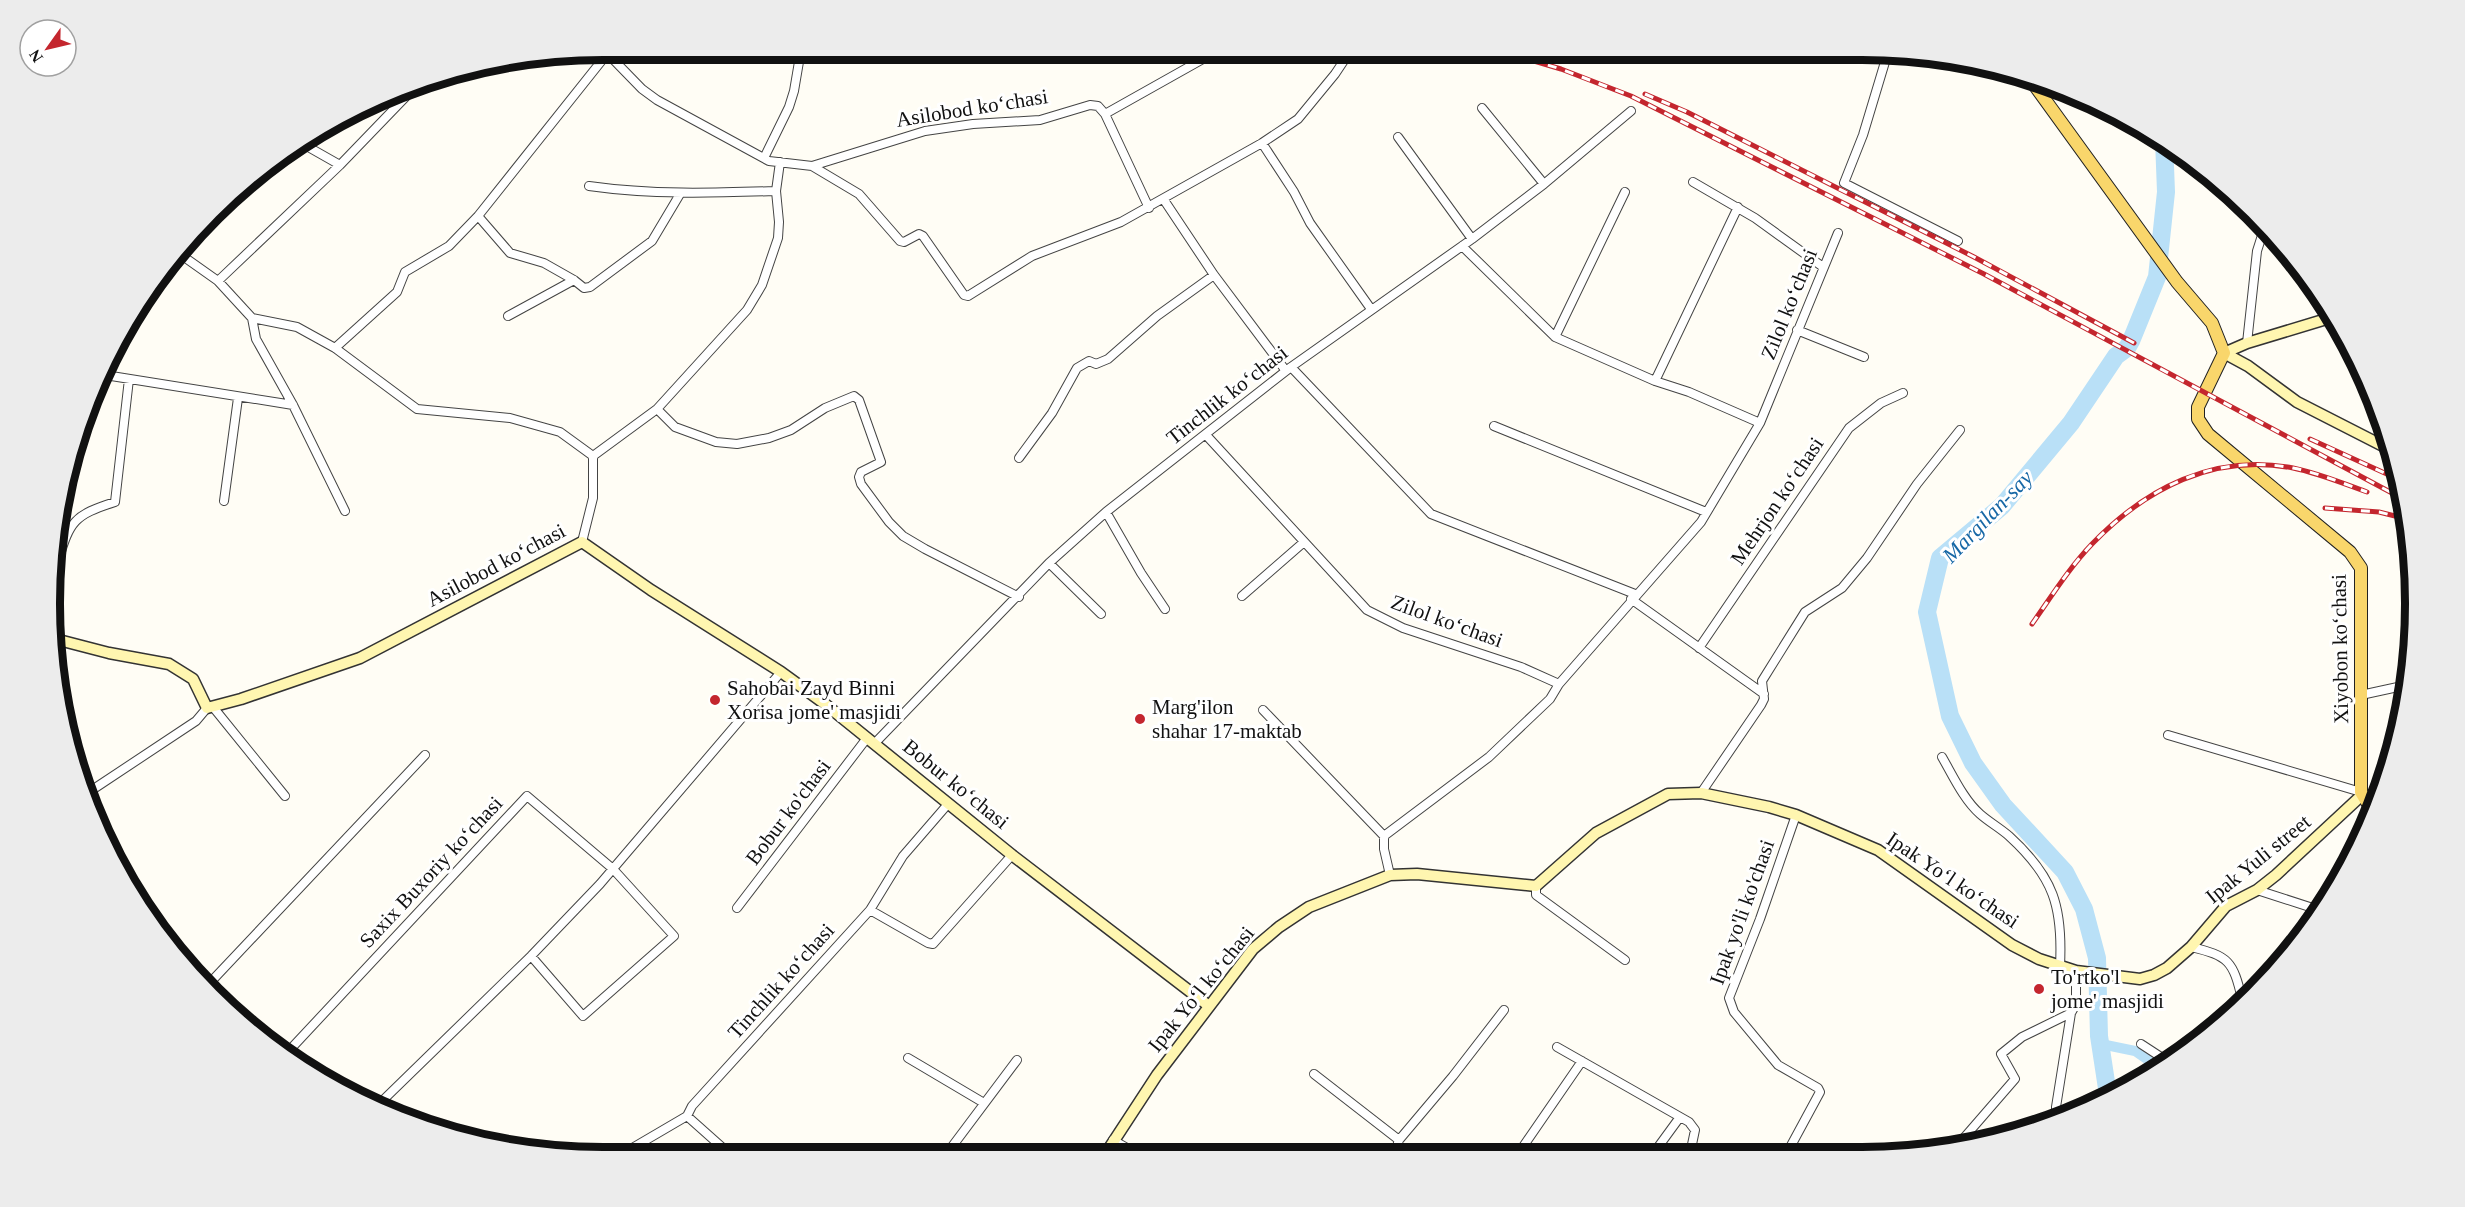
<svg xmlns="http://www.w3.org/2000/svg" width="2465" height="1207" font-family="'Times New Roman',serif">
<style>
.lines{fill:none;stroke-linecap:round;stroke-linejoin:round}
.canal{stroke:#b9e0f7;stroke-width:10}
.river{stroke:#b9e0f7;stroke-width:18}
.street-casing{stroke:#444;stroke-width:10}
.secondary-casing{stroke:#333;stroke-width:13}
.primary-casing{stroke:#222;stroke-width:14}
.street{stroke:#fff;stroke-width:8}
.secondary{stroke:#fff6b0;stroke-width:10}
.primary{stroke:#f9d66b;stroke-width:12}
.rail-casing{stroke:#c4262e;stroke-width:5}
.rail{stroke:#fff;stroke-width:3;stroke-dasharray:9;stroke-linecap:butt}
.poi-dot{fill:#c4262e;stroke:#fff;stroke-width:2}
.labels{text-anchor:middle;stroke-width:6;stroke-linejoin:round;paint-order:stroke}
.street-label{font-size:21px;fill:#111;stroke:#fff}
.poi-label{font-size:21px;fill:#111;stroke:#fff;text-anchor:start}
.water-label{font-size:22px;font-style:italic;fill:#1768a6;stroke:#fff}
.rim{fill:none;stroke:#111;stroke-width:8}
</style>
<rect width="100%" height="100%" fill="#fffdf5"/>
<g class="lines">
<path class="canal" d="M 2101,1044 L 2135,1051 L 2158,1067"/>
<path class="river" d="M 2108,1095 L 2099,1036 L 2097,958 L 2084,909 L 2065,872 L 2003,805 L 1973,763 L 1950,716 L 1927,612 L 1940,558 L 2002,506 L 2071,423 L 2116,356 L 2127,348 L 2131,341 L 2157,277 L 2166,192 L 2164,140"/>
<g class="street-casing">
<path id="street" d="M 604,50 L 642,89 L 657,100 L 769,161 L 812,166 L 859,194 L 900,241 L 904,242 L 919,234 L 923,236 L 964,295 L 968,296 L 1032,256 L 1121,222 L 1262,143 L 1298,119 L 1335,74 L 1351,50
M 850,50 L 936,58 L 1079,50
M 1710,50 L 1712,50
M 1888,52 L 1863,135 L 1844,183 L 1958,241
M 1482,108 L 1544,184
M 1105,114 L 1219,50
M 1398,137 L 1472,239
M 1262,143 L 1294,192 L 1310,223 L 1371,309
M 303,144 L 340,165 L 421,81
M 764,158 L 789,107 L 794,91 L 801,50
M 812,166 L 925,131 L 973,124 L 1040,120 L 1090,105 L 1098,106 L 1105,114 L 1149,208
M 1693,182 L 1755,218 L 1823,267
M 589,186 C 652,195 713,193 776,191
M 1164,200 L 1214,275 L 1286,371
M 478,216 L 510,253 L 544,263 L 574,280 L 584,288 L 590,287 L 652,241 L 680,194
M 1462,246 L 1555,337 L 1655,381 L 1689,392 L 1760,423
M 177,252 L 218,281 L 252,318 L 297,327 L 335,348 L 417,409 L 510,418 L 560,432 L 593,456
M 218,281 L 340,165
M 508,316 L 574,280
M 252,318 L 256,339 L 293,405 L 345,511
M 1797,330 L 1864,357
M 1555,337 L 1625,192
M 2247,343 L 2257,251 L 2265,226
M 335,348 L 397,292 L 405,272 L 449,246 L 478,216 L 607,54
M 1291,367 L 1431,514 L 1635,594
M 105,375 L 293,405
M 1655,381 L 1738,207
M 657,409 L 675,427 L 716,442 L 737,444 L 769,438 L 791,430 L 825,408 L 854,396 L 859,400 L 881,462 L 861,472 L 859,477 L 861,484 L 889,522 L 903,536 L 925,549 L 1019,597
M 1494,426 L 1706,512
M 1206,435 L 1367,610 L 1403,628 L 1521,667 L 1559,684 L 1701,522 L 1760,423 L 1838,233
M 1019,458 L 1052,413 L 1077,368 L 1089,361 L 1096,364 L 1108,359 L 1157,316 L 1214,275
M 224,501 L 238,398
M 1106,512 L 1141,573 L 1165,609
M 582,542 L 593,498 L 593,456 L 657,409 L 747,310 L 762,285 L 778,238 L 779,222 L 776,191 L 780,162
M 58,561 C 70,521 74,515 115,502 L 129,379
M 1049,563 L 1101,614
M 1242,596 L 1304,542
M 1631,599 L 1764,694
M 1699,648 L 1849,428 L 1881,403 L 1903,393
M 2361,695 L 2407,685
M 213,707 L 285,796
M 1263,710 L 1384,836
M 2168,735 L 2361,792
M 875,743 L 1049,563 L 1106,512 L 1291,367 L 1472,239 L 1544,184 L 1631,111
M 1942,757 C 1953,776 1964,800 1980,814 C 1989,822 2000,828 2009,836 C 2054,877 2063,907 2060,966
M 89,792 L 196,721 L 207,708
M 1701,793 L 1761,705 L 1764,699 L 1762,681 L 1805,612 L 1842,588 L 1867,558 L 1917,484 L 1960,430
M 1390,875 L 1384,849 L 1384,836 L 1489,757 L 1550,699 L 1559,684
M 1536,886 L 1536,895 L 1625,960
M 2257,890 L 2319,910
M 737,908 L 867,738
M 870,910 L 928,943 L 933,944 L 1012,855
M 2191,947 C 2229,956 2233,961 2242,999
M 206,987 L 425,755
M 2141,1044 L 2167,1061
M 1557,1047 L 1689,1122 L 1695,1130 L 1690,1154
M 285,1055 L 527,796 L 613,869 L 674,936 L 583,1016 L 531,956
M 908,1058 L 984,1103
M 1314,1074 L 1399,1140
M 376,1107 L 531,956 L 600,884 L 781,672
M 687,1116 L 733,1157
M 2056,1120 L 2056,1107 L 2071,1013 L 2076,1004 L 2076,971
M 1113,1140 L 1141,1156
M 1956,1147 L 2015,1079 L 2001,1054 L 2022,1037 L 2071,1013
M 1787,1153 L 1820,1092 L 1818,1088 L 1778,1065 L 1734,1012 L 1729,998 L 1760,919 L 1796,815
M 1922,1153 L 1926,1153
M 1518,1154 L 1582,1061
M 1653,1154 L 1680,1117
M 1394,1155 L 1399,1140 L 1453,1076 L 1504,1010
M 945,1156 L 1017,1060
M 617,1157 L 687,1116 L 692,1106 L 870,910 L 903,856 L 948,804"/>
</g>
<g class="secondary-casing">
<path id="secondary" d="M 2224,353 L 2248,366 L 2297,402 L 2391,450
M 2224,353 L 2247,343 L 2333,317
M 55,639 L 109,653 L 169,664 L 193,679 L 207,708 L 241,699 L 360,658 L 582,542 L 651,590 L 781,672 L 825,704 L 1012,855 L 1209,1006
M 1104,1156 L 1157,1075 L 1253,949 L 1279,927 L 1309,907 L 1390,875 L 1417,874 L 1536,886 L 1596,833 L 1668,794 L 1701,793 L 1769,807 L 1796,815 L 1878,850 L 2012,945 L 2039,959 L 2076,971 L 2140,979 L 2154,975 L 2167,968 L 2191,947 L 2226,906 L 2257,890 L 2276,875 L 2362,795"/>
</g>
<g class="primary-casing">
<path id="primary" d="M 2030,79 L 2177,282 L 2212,323 L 2224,353 L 2198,407 L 2198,419 L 2208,434 L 2350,552 L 2361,568 L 2361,792 L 2374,814"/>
</g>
<use href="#street" class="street"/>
<use href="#secondary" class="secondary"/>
<use href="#primary" class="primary"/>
<g class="rail-casing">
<path id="rail" d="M 1496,50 L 1561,69 L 1631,96 L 1984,274 L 2405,500
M 1645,94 L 1687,112 L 1974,257 L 2134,343
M 2310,439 L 2400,480
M 2325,508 L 2379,512 L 2407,519
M 2032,624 C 2051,597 2069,568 2092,544 C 2146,488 2214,453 2293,468 C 2318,473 2342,483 2367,492"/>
</g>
<use href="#rail" class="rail"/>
</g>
<g class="poi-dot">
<circle cx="715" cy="700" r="6"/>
<circle cx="1140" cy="719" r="6"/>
<circle cx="2039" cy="989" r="6"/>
</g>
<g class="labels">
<g class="street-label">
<text transform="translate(972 108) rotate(-9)" y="7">Asilobod koʻchasi</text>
<text transform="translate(1789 304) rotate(-68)" y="7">Zilol ko‘chasi</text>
<text transform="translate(1227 395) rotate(-38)" y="7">Tinchlik koʻchasi</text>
<text transform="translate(1777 501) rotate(-56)" y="7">Mehrjon koʻchasi</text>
<text transform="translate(496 565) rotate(-28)" y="7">Asilobod koʻchasi</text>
<text transform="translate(1447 621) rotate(20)" y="7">Zilol ko‘chasi</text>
<text transform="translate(2340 649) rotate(-91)" y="7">Xiyobon koʻchasi</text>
<text transform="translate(956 784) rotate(39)" y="7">Bobur koʻchasi</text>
<text transform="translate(788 812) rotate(-53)" y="7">Bobur ko'chasi</text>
<text transform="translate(2258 859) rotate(-39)" y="7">Ipak Yuli street</text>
<text transform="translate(431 872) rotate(-47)" y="7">Saxix Buxoriy ko‘chasi</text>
<text transform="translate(1953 880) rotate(34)" y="7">Ipak Yoʻl koʻchasi</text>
<text transform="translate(1742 912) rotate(-70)" y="7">Ipak yo'li ko'chasi</text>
<text transform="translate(781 981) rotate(-48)" y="7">Tinchlik koʻchasi</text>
<text transform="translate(1201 989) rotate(-51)" y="7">Ipak Yoʻl koʻchasi</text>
</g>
<g class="poi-label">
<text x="727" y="695">Sahobai Zayd Binni<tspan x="727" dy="24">Xorisa jome' masjidi</tspan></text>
<text x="1152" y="714">Marg'ilon<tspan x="1152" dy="24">shahar 17-maktab</tspan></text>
<text x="2051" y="984">To'rtko'l<tspan x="2051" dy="24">jome' masjidi</tspan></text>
</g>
<g class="water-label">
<text transform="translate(1987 516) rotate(-46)" y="8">Margilan-say</text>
</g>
</g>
<path d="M0 0H2465V1207H0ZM603 60H1862A543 543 0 0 1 2405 603V604A543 543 0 0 1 1862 1147H603A543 543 0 0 1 60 604V603A543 543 0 0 1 603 60Z" fill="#ececec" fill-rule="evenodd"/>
<path class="rim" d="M603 60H1862A543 543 0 0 1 2405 603V604A543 543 0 0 1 1862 1147H603A543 543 0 0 1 60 604V603A543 543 0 0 1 603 60Z"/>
<g transform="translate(48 48) rotate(236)"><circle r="28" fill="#ffffff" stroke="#a0a0a0" stroke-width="1.5"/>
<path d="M0-4.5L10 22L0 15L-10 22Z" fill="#c4262e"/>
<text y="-9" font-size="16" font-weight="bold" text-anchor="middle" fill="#111111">N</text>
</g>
</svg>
